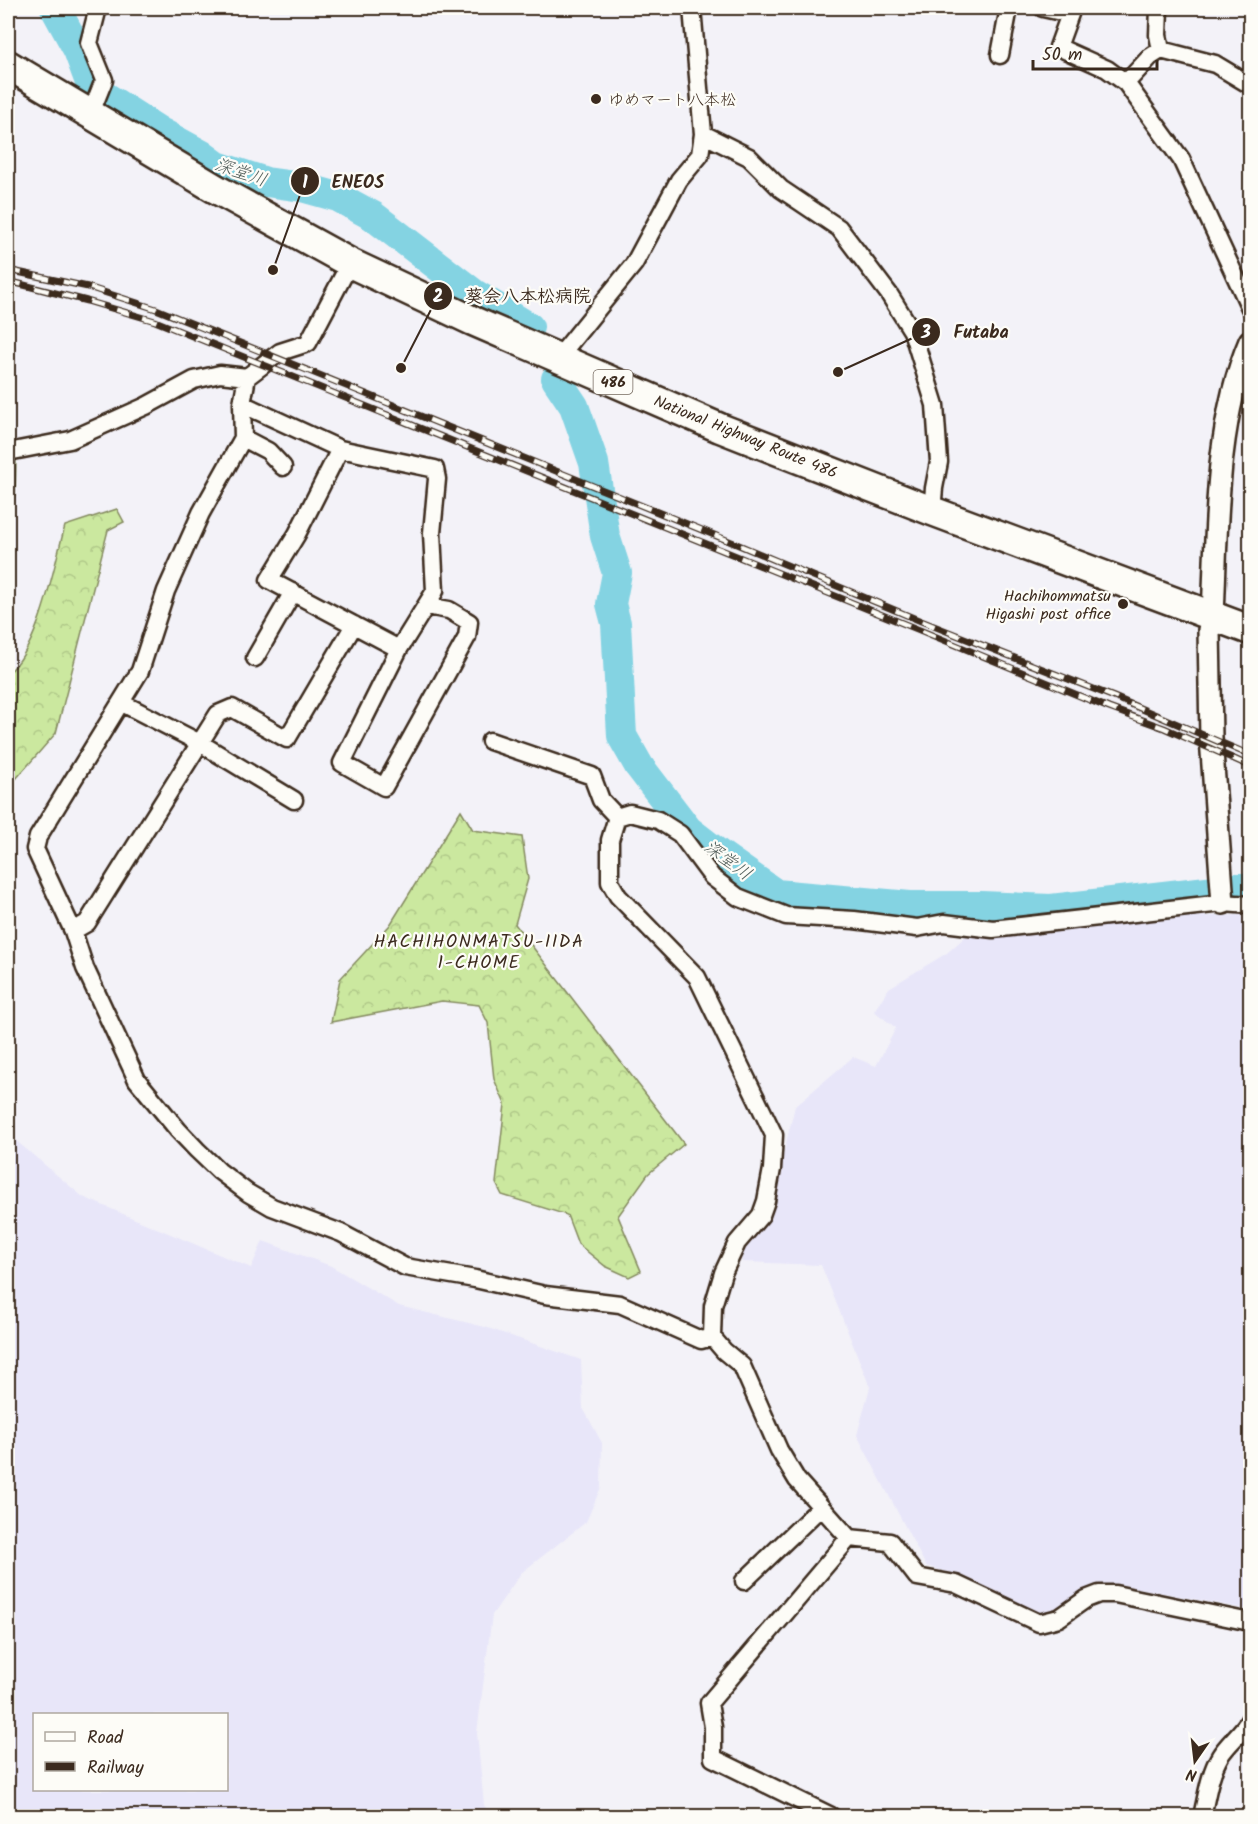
<svg xmlns="http://www.w3.org/2000/svg" width="1258" height="1824" font-family="Kalam,'Klee One',sans-serif">
<style>
.built{fill:#e8e6f9;fill-rule:evenodd}
.forest{fill:url(#forest-crowns);stroke:#83895e;stroke-width:1.5}
.lines{fill:none;stroke-linecap:round;stroke-linejoin:round}
.river{stroke:#84d3e2;stroke-width:30}
.minor-casing{stroke:#3b2a1e;stroke-width:21}
.tertiary-casing{stroke:#3b2a1e;stroke-width:26}
.trunk-casing{stroke:#3b2a1e;stroke-width:33}
.minor{stroke:#fdfcf7;stroke-width:16}
.tertiary{stroke:#fdfcf7;stroke-width:21}
.trunk{stroke:#fdfcf7;stroke-width:28}
.rail-casing{stroke:#3b2a1e;stroke-width:7}
.rail{stroke:#fdfcf7;stroke-width:4.5;stroke-dasharray:14;stroke-linecap:butt}
.poi-dot{fill:#3b2a1e;stroke:#fdfcf7;stroke-width:2}
.labels{text-anchor:middle;stroke-width:4.5;stroke-linejoin:round;paint-order:stroke}
.shield{fill:#fdfcf7;stroke:#75695f;stroke-width:1.5}
.shield-label{font-size:15px;font-weight:bold;fill:#3b2a1e}
.poi-label{font-size:16px;fill:#3b2a1e;stroke:#fdfcf7;text-anchor:start}
.street-label{font-size:16px;fill:#3b2a1e;stroke:#fdfcf7}
.water-label{font-size:18px;font-style:italic;fill:#515d59;stroke:#fdfcf7}
.neighbourhood-label{font-size:18px;letter-spacing:1.5px;fill:#3b2a1e;stroke:#fdfcf7}
.leader{fill:none;stroke:#3b2a1e;stroke-width:2}
.callout-dot{fill:#3b2a1e;stroke:#fdfcf7;stroke-width:2}
.mark-label{font-size:18px;text-anchor:middle;font-weight:bold;fill:#fff}
.callout-label{font-size:18px;text-anchor:middle;font-weight:bold;fill:#3b2a1e;stroke:#fdfcf7;stroke-width:4.5;stroke-linejoin:round;paint-order:stroke}
</style>
<defs>
<pattern id="forest-crowns" width="20" height="18" patternUnits="userSpaceOnUse" patternTransform="scale(1.5)"><rect width="20" height="18" fill="#cbe89f"/><path d="M2 6a3 3 0 1 1 6 0M12 15a3 3 0 1 1 6 0" fill="none" stroke="#afc788"/></pattern>
</defs>
<rect width="100%" height="100%" fill="#f3f2f8"/>
<filter id="ink" filterUnits="userSpaceOnUse"><feTurbulence type="fractalNoise" baseFrequency=".0167" numOctaves="2"/><feDisplacementMap in="SourceGraphic" scale="12" xChannelSelector="R" yChannelSelector="G"/><feConvolveMatrix kernelMatrix="1 2 1 2 8 2 1 2 1" color-interpolation-filters="sRGB"/></filter>
<g filter="url(#ink)">
<path class="built" d="M 1250,915 L 1250,1610 L 1118,1584 L 1092,1585 L 1052,1613 L 1025,1611 L 965,1577 L 926,1566 L 857,1435 L 870,1387 L 821,1265 L 742,1262 L 740,1249 L 769,1214 L 795,1106 L 853,1057 L 876,1066 L 896,1028 L 874,1011 L 889,988 L 947,953 L 966,936 L 985,938 L 1179,917 Z
M 8,1134 L 83,1197 L 251,1268 L 263,1241 L 331,1266 L 399,1306 L 485,1327 L 581,1360 L 583,1408 L 602,1443 L 601,1487 L 586,1522 L 521,1573 L 492,1615 L 477,1733 L 484,1805 L 491,1816 L 8,1816 ZM 34,1714 L 226,1714 L 226,1790 L 34,1790 Z"/>
<path class="forest" d="M 16,458 L 15,494 L 8,519 L 8,459 Z
M 117,509 L 124,522 L 108,530 L 56,733 L 8,788 L 8,673 C 39,649 54,565 65,526 Z
M 461,810 L 473,830 L 522,837 L 528,879 L 515,924 L 684,1144 L 648,1174 L 618,1216 L 641,1271 L 629,1277 L 605,1266 L 578,1244 L 567,1215 L 502,1195 L 496,1183 L 505,1104 L 494,1079 L 488,1023 L 479,1005 L 442,1001 L 331,1022 L 340,979 L 390,925 Z"/>
<g class="lines">
<path class="river" d="M 55,8 L 78,50 L 92,88 L 162,133 L 202,155 L 217,166 L 266,182 L 302,187 L 338,197 L 373,216 L 473,293 L 529,327
M 556,379 L 574,406 L 594,463 L 605,536 L 617,573 L 611,604 L 616,623 L 622,736 L 639,766 L 688,830 L 719,854 L 776,894 L 910,906 L 981,906 L 1051,909 L 1233,888 L 1250,888"/>
<g class="minor-casing">
<path id="minor" d="M 1043,8 L 1070,14 L 1058,47 L 1107,69 L 1126,83 L 1181,159 L 1250,308
M 1159,8 L 1158,35 L 1161,50
M 1000,55 L 1009,8
M 1126,83 L 1150,57 L 1161,50 L 1215,64 L 1250,85
M 90,115 L 104,80 L 89,43 L 98,8
M 703,134 L 749,157 L 781,189 L 839,228 L 889,294 L 912,331 L 935,405 L 939,462 L 934,488 L 932,511
M 350,263 L 308,343 L 280,352 L 247,377 L 242,404 L 243,438 L 201,513 L 166,591 L 140,671 L 38,837 L 35,849 L 73,931 L 85,968 L 137,1080 L 178,1130 L 197,1150 L 219,1171 L 248,1193 L 272,1207 L 341,1233 L 405,1267 L 475,1279 L 545,1295 L 620,1304 L 701,1340 L 712,1337
M 558,358 L 634,264 L 679,180 L 700,155 L 703,134 L 692,8
M 242,404 L 340,449 L 435,469 L 437,479 L 432,533 L 435,591 L 399,649 L 342,763 L 384,787 L 467,637 L 469,622 L 449,610 L 426,606
M 243,438 L 268,451 L 283,467
M 340,449 L 297,534 L 269,580 L 399,649
M 8,452 L 70,440 L 146,406 L 194,380 L 220,374 L 247,377
M 255,658 L 293,592
M 122,703 L 200,743 L 294,800
M 490,741 L 592,776 L 601,800 L 617,817
M 617,817 L 610,840 L 610,882 L 618,896 L 697,977 L 774,1135 L 772,1169 L 766,1201 L 761,1215 L 737,1243 L 723,1273 L 713,1306 L 712,1337 L 724,1351 L 742,1366 L 779,1450 L 797,1480 L 849,1538 L 890,1542 L 917,1577 L 956,1584 L 1039,1623 L 1059,1618 L 1086,1599 L 1099,1594 L 1115,1594 L 1250,1622
M 617,817 L 630,813 L 658,820 L 680,834 L 712,877 L 738,897 L 786,916 L 854,920 L 917,928 L 944,923 L 993,929 L 1223,903 L 1250,905
M 73,931 L 87,923 L 218,714 L 232,708 L 287,739 L 354,625
M 744,1581 L 821,1507
M 831,1816 L 713,1758 L 713,1727 L 709,1703 L 849,1538
M 1202,1816 C 1207,1796 1209,1775 1220,1756 C 1228,1743 1242,1733 1250,1719"/>
</g>
<g class="tertiary-casing">
<path id="tertiary" d="M 1223,903 L 1211,738 L 1209,630 L 1213,616 C 1217,527 1215,423 1250,341"/>
</g>
<g class="trunk-casing">
<path id="trunk" d="M 8,65 L 216,189 L 350,263 L 473,321 L 720,428 L 932,511 L 1250,630"/>
</g>
<use href="#minor" class="minor"/>
<use href="#tertiary" class="tertiary"/>
<use href="#trunk" class="trunk"/>
<g class="rail-casing">
<path id="rail" d="M 8,270 L 88,287 L 156,309 L 734,543 L 921,621 L 1114,697 L 1250,755
M 8,281 L 87,301 L 155,321 L 922,631 L 1109,708 L 1164,728 L 1250,766"/>
</g>
<use href="#rail" class="rail"/>
</g>
</g>
<g class="poi-dot">
<circle cx="596" cy="99" r="6"/>
<circle cx="1123" cy="604" r="6"/>
</g>
<g class="labels">
<rect class="shield" x="593.5" y="370" width="39" height="24" rx="4.5"/>
<g class="shield-label">
<text x="613" y="387">486</text>
</g>
<g class="poi-label">
<text x="608" y="105">ゆめマート八本松</text>
<text x="1111" y="601" text-anchor="end">Hachihommatsu<tspan x="1111" dy="18">Higashi post office</tspan></text>
</g>
<g class="street-label">
<text transform="translate(746 436) rotate(22)" y="6">National Highway Route 486</text>
</g>
<g class="water-label">
<text transform="translate(241 172) rotate(19)" y="6">深堂川</text>
<text transform="translate(728 860) rotate(36)" y="6">深堂川</text>
</g>
<g class="neighbourhood-label">
<text x="479" y="947">HACHIHONMATSU-IIDA<tspan x="479" dy="21">1-CHOME</tspan></text>
</g>
</g>
<path class="leader" d="M273 270L305 181M401 368L438 296M838 372L926 332"/>
<g class="callout-dot">
<circle cx="273" cy="270" r="6"/>
<circle cx="401" cy="368" r="6"/>
<circle cx="838" cy="372" r="6"/>
<circle cx="305" cy="181" r="15"/>
<circle cx="438" cy="296" r="15"/>
<circle cx="926" cy="332" r="15"/>
</g>
<g class="mark-label">
<text x="305" y="188">1</text>
<text x="438" y="302">2</text>
<text x="926" y="338">3</text>
</g>
<g class="callout-label">
<text x="358" y="188">ENEOS</text>
<text x="528" y="302">葵会八本松病院</text>
<text x="981" y="338">Futaba</text>
</g>
<rect width="1258" height="1824" fill="none" stroke="#fdfcf7" stroke-width="30"/>
<rect x="15" y="15" width="1228" height="1794" fill="none" stroke="#3b2a1e" stroke-width="2" filter="url(#ink)"/>
<rect x="33" y="1713" width="195" height="78" fill="#fdfcf7" stroke="#afa8a0" stroke-width="1.5"/>
<rect x="45" y="1732" width="30" height="9" fill="#fdfcf7" stroke="#afa8a0" stroke-width="1.5"/>
<text x="87" y="1743" font-size="18" fill="#3b2a1e">Road</text>
<rect x="45" y="1762" width="30" height="9" fill="#3b2a1e" stroke="#afa8a0" stroke-width="1.5"/>
<text x="87" y="1773" font-size="18" fill="#3b2a1e">Railway</text>
<g transform="translate(1195 1761) rotate(194)" stroke="#fdfcf7" stroke-width="4.5" paint-order="stroke">
<path d="M0-4.5L10 22L0 15L-10 22Z" fill="#3b2a1e"/>
<text y="-9" font-size="16" font-weight="bold" text-anchor="middle" fill="#3b2a1e">N</text>
</g>
<path d="M1033 60v9h124v-9" fill="none" stroke="#3b2a1e" stroke-width="3"/>
<text x="1042" y="60" font-size="18" fill="#3b2a1e" stroke="#fdfcf7" stroke-width="4.5" paint-order="stroke">50 m</text>
</svg>
